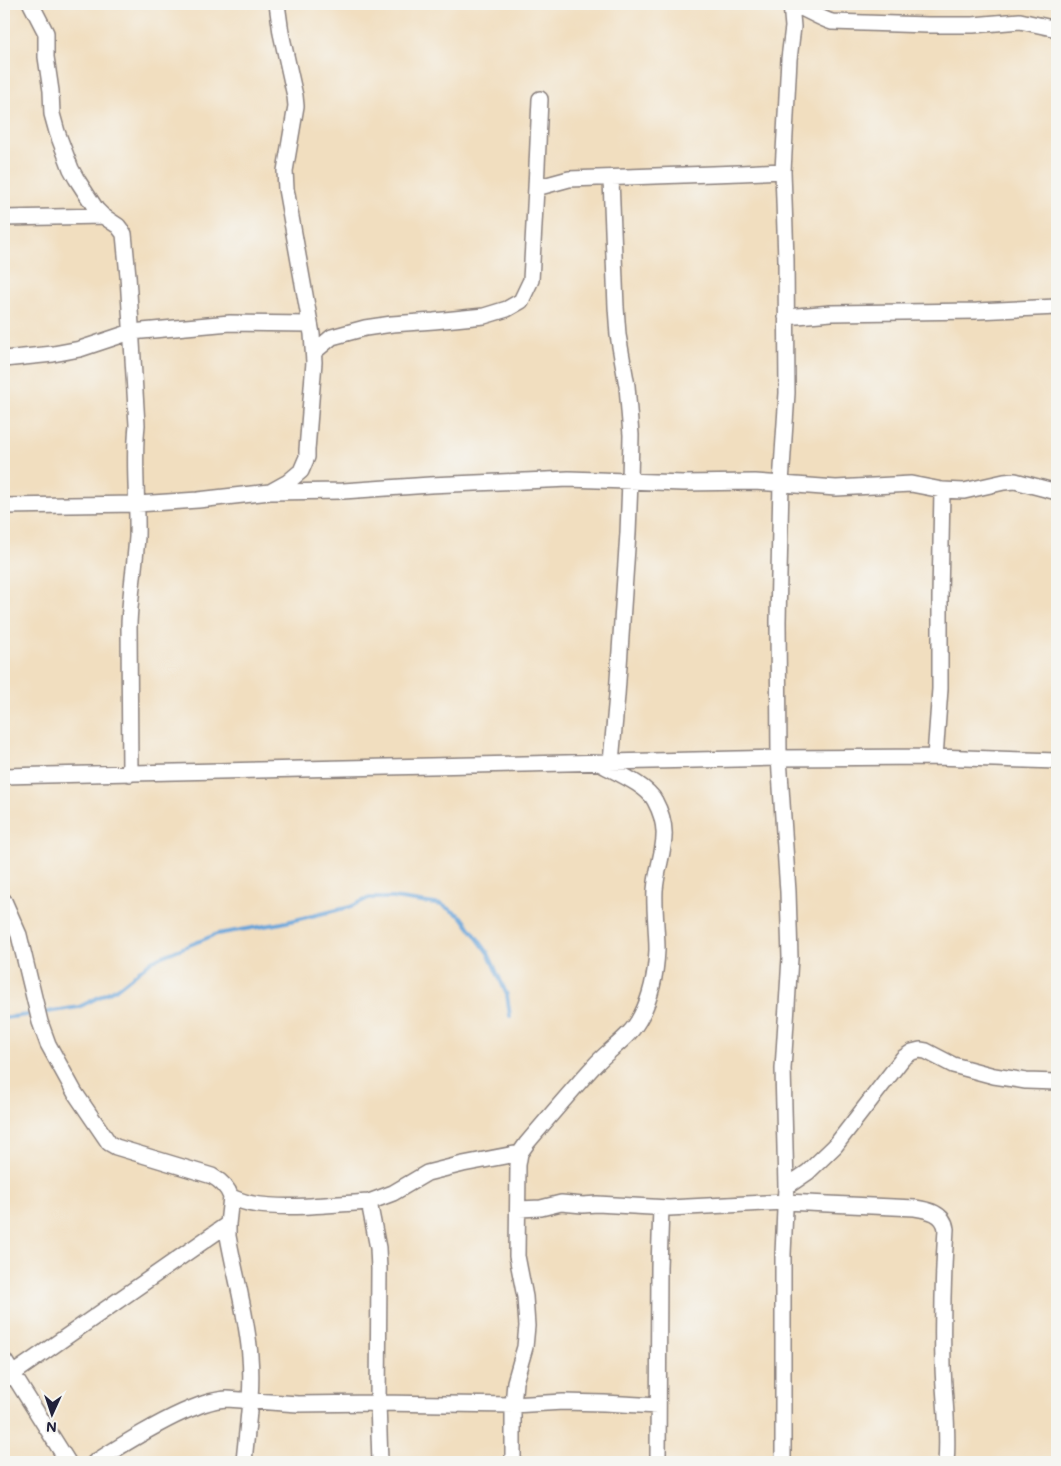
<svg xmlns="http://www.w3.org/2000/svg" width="1061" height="1466" font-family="Mali,sans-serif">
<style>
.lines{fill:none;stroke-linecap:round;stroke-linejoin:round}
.stream{stroke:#68a3d8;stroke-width:4}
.minor-casing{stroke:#8a807d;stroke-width:18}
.minor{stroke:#fff;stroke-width:15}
</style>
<rect width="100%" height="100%" fill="#f6f6f2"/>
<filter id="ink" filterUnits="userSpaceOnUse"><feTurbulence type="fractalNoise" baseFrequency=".02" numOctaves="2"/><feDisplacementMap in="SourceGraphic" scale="10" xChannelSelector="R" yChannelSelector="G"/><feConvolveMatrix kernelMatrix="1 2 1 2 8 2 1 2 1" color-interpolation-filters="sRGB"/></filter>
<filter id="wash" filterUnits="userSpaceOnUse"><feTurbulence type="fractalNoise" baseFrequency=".0096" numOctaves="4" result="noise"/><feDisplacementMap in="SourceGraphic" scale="20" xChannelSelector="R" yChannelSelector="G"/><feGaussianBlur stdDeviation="1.12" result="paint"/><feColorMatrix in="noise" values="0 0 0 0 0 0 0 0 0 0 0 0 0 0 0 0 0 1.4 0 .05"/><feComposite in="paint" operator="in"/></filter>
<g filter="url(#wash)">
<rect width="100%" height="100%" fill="#f1debf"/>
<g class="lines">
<path class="stream" d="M 41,1013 L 79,1007 L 119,987 L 153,960 L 217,934 L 282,923 L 350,907 L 369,898 L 393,898 L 442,905 L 462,917 L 488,953 L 507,995 L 510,1016
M 4,1018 L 34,1014"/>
</g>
</g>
<g filter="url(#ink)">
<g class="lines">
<g class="minor-casing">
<path id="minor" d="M 31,4 L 46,33 L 46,57 L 51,91 L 52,114 L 57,132 L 71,169 L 76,178 L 96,209 L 103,216 L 118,226 L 124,234 L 128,276 L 137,425 C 133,462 138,500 137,537 C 135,566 130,595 129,625 L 130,774
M 793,4 C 805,9 821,19 832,22 L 928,25 L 973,25 L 1020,21 L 1057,29
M 536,188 L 540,99
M 4,218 L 103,216
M 786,317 L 831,313 L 977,311 L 1057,307
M 314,352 L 332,337 L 365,328 L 392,324 L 434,321 L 484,316 L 507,309 L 521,301 L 531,280 L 536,188 L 569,179 L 741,173 L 783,171
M 4,359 L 53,354 L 80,349 L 131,332 L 230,323 L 309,324
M 270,492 L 343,491 L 430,485 L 569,479 L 683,483 L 755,482 L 836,488 L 911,484 L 942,490 L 964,491 L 1004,482 L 1015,481 L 1057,492
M 4,506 L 137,504 L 198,500 L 270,492 L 288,482 L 301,471 L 307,457 L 307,450 L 314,362 L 312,334 L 286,189 L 285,171 L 296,106 L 295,96 L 281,33 L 277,4
M 935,757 L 940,689 L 940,598 L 942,490
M 611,762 L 617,695 L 628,533 L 630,481 L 631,435 L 627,386 L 618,335 L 616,307 L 611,179
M 4,776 L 779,758 L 935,757 L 1057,761
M 4,901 L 19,935 L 40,1022 L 48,1044 L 75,1093 L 109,1143 L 116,1147 L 212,1176 C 221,1181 228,1188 231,1197 L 228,1224 L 228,1236 C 235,1276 247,1315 250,1356 C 253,1391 247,1427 244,1462
M 786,1187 L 808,1172 L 835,1146 L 903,1058 L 912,1052 L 920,1050 L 926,1051 L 953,1065 L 994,1076 L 1026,1081 L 1057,1082
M 231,1197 C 238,1200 246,1203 253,1204 C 288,1210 333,1204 369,1202 L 378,1248 L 379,1269 L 378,1403 L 380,1462
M 369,1202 L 393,1193 L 427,1173 L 463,1164 L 520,1153
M 519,1209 L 541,1208 L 561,1203 L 583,1205 L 597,1204 L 669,1208 L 785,1202 L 915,1208 C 928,1210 944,1213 946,1229 C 943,1274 942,1321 943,1367 C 944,1398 949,1431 946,1462
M 4,1360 L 68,1462
M 4,1380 L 228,1224
M 95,1462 C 124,1444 152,1426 183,1412 C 197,1406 211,1400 227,1399 L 298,1404 L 378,1403 L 513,1405 L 563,1402 L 604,1403 L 658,1406
M 513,1462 L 513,1405 L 515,1382 L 525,1347 L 527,1326 L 525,1297 L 517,1256 L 518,1165 L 520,1153 L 527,1143 C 549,1117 571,1091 594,1066 C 609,1049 631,1037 641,1016 C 651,997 656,972 657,950 C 657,930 654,910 655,890 C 658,855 674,836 655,801 C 647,785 615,772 599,763
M 658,1462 L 659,1267 L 661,1208
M 783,1462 L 783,1254 L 786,1187 L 783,1069 L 790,958 L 788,892 L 779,758 L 778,621 L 781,483 L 787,393 L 786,260 L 783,171 L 789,59 L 793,27 L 791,4"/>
</g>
<use href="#minor" class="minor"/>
</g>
</g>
<rect width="1061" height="1466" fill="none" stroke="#f6f6f2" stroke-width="20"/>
<g transform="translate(52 1414) rotate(183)" stroke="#f6f6f2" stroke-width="4" paint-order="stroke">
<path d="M0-4L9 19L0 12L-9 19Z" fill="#22223b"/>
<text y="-8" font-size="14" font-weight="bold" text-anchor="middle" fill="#22223b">N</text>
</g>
</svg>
